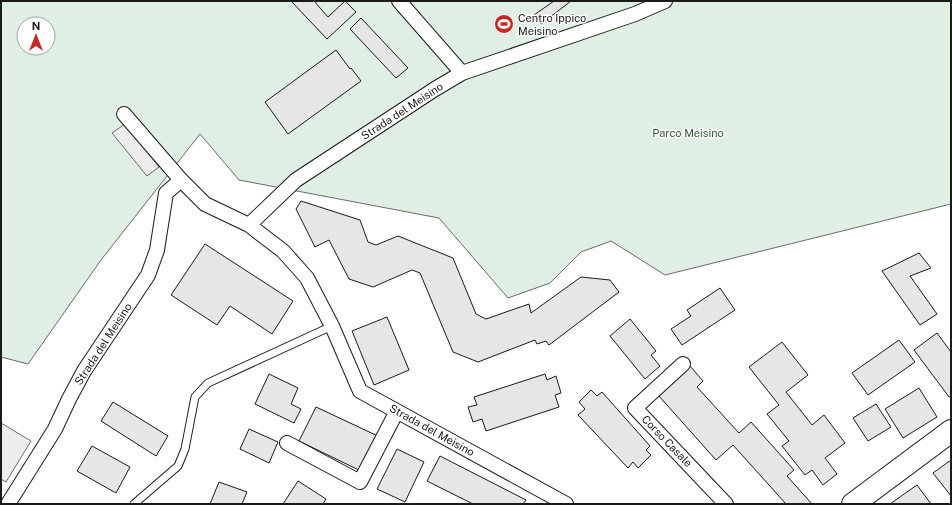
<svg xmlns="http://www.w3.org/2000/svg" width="952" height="505" font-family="'Public Sans',sans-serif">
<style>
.green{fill:#e0efe3;stroke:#6a6a6a;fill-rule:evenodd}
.parking{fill:#ededed;stroke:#6a6a6a}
.building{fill:#e6e6e6;stroke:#1a1a1a}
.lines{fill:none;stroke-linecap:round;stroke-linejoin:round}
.service-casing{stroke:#1a1a1a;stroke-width:9}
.minor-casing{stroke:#1a1a1a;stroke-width:16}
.primary-casing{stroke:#1a1a1a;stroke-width:24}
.service{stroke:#fff;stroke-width:7}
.minor{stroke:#fff;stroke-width:14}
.primary{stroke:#fff;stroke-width:22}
.labels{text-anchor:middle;stroke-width:3;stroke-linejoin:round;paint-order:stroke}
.poi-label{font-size:11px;fill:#1a1a1a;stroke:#fff;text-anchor:start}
.street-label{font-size:11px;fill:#1a1a1a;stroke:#fff}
.park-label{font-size:11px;fill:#2b5a34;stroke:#fff}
</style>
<rect width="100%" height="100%" fill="#fff"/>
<path class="green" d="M 1,1 L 951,1 L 951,204 L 665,275 L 611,241 L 581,252 L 550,283 L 508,298 L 439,218 L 239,180 L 200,134 L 101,260 L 28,364 L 1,357 ZM 24,24 L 48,24 L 48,48 L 24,48 Z"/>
<path class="parking" d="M 125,124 L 159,167 L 147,176 L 112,133 Z
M 1,423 L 31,441 L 6,482 L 1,479 Z"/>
<path class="building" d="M 291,1 L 314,1 L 328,17 L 345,1 L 356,12 L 327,39 Z
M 554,1 L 571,1 L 541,24 L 534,15 Z
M 361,18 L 408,68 L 396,78 L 350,29 Z
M 336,50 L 350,69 L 351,68 L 361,81 L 288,134 L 265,102 Z
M 301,201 L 360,220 L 368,242 L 376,245 L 398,236 L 453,258 L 476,314 L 486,319 L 529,304 L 531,313 L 581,277 L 610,280 L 619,292 L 549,345 L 546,341 L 537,344 L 535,340 L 478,362 L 453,352 L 420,273 L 412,270 L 373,287 L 349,279 L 329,240 L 315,247 L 296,209 Z
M 205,244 L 293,301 L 272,334 L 230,306 L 217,325 L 171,295 Z
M 919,253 L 931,268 L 910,276 L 937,314 L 920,325 L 882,271 Z
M 720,288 L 735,310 L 682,345 L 671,329 L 691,316 L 687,310 Z
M 387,317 L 409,370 L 374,385 L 352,331 Z
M 630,319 L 656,351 L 651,355 L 660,366 L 645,379 L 610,336 Z
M 937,333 L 951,352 L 951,396 L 949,397 L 914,350 Z
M 899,340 L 915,362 L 868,395 L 852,373 Z
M 782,342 L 808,375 L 786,392 L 812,425 L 824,415 L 845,443 L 825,458 L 837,474 L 823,485 L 812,470 L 805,475 L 782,446 L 789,441 L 767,414 L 779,405 L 749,367 Z
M 690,366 L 703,381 L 697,387 L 739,433 L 751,422 L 794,470 L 787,476 L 812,504 L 786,504 L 733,445 L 716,460 L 658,395 Z
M 269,374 L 298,388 L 291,404 L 301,409 L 294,423 L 255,404 Z
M 545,374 L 547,380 L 556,376 L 561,393 L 555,395 L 559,407 L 486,431 L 482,419 L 473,422 L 468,407 L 477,405 L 474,397 Z
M 919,388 L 937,417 L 903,438 L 885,409 Z
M 591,390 L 597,396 L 602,392 L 650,446 L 646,450 L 651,455 L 638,468 L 633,462 L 628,468 L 578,415 L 585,409 L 579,402 Z
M 113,402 L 168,436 L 156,456 L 101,421 Z
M 876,404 L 891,427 L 868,441 L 853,418 Z
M 316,407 L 380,437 L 363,472 L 299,441 Z
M 249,429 L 278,442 L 269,463 L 240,449 Z
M 92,446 L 130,467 L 116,493 L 77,471 Z
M 397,449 L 424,462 L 405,502 L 377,489 Z
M 440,456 L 526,500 L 523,504 L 473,504 L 427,481 Z
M 951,460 L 951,496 L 933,473 Z
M 298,481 L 326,499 L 323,504 L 283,504 Z
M 219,482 L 247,492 L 242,504 L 210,504 Z
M 917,485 L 931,504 L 890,504 Z"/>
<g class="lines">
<g class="service-casing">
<path id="service" d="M 134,504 L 178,466 L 185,449 L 195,397 L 208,383 L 332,326"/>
</g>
<g class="minor-casing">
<path id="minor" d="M 399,1 L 462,73
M 124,114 L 181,180
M 249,225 L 296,180 L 435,89 L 462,73 L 635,14 L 665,1
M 683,364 L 635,408 L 726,504
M 287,443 L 360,482 L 397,411
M 8,504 L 55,429 L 69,399 L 84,371 L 148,275 L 157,250 L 166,193 L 181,180 L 205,204 L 249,225 L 283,251 L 307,278 L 332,326 L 360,391 L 566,504"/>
</g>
<g class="primary-casing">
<path id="primary" d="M 853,504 L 951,431"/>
</g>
<use href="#service" class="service"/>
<use href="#minor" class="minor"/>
<use href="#primary" class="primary"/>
</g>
<defs>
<g id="stadium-disc" transform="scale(1)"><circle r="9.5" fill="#c62828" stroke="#fff"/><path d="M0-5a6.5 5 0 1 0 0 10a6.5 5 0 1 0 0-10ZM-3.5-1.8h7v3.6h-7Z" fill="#fff"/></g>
</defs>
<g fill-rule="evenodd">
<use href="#stadium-disc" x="504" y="24"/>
</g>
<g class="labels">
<g class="poi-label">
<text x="518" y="22">Centro Ippico<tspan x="518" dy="13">Meisino</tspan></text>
</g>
<g class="street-label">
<text transform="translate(402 111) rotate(-33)" y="4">Strada del Meisino</text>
<text transform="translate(103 344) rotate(-57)" y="4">Strada del Meisino</text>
<text transform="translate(432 430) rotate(29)" y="4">Strada del Meisino</text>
<text transform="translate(667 441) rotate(46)" y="4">Corso Casale</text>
</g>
<g class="park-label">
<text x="688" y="137">Parco Meisino</text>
</g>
</g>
<rect width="952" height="505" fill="none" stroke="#1a1a1a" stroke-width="4"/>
<g transform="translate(36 36)"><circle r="19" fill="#ffffff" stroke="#a3a3a3"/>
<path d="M0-3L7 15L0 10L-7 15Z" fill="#c62828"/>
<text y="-6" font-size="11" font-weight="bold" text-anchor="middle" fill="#1a1a1a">N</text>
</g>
</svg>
